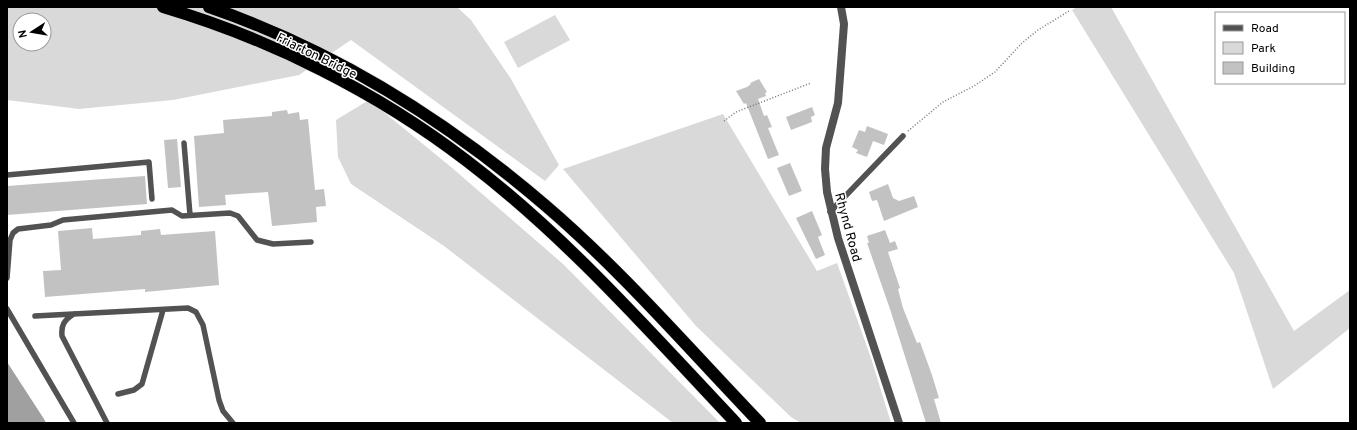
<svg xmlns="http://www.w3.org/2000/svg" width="1357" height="430" font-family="Overpass,sans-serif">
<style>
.green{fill:#d9d9d9;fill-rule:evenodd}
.water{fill:#a0a0a0}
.building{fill:#c2c2c2}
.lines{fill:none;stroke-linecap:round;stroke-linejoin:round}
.motorway-casing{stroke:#dbdbdb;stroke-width:13}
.path{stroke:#747474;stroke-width:1.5;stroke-dasharray:1 2;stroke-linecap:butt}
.service{stroke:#525252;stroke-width:5.5}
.tertiary{stroke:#525252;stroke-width:8}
.motorway{stroke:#000;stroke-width:12}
.labels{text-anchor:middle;stroke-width:3;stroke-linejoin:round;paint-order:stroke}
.street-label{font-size:13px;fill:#000;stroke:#fff}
</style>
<rect width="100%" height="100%" fill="#fff"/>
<path class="green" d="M 7,7 L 457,7 L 471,20 L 511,79 L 559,165 L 545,181 L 351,40 L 299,75 L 173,100 L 79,109 L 7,100 ZM 20,20 L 44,20 L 44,44 L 20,44 Z
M 1077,7 L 1111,7 L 1294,331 L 1350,290 L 1350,328 L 1273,389 L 1234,273 L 1072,10 Z
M 555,15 L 570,40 L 518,68 L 504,42 Z
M 369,100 L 451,167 L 563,264 L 720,423 L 673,423 L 444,246 L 351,184 L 338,157 L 336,120 Z
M 723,114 L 817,271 L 837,263 L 871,358 L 891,423 L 801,423 L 791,417 L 696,326 L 563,169 Z"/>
<path class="water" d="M 7,362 L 44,419 L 46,423 L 7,423 Z"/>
<path class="building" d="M 759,79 L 767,92 L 765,93 L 766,96 L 758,99 L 764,116 L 767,115 L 772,127 L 768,128 L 779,155 L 768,159 L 746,103 L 744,104 L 736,91 L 747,87 L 751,84 L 750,83 Z
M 812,107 L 815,115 L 811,117 L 812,122 L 791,130 L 786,117 Z
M 287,110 L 288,114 L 299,112 L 300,120 L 308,119 L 315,190 L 324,189 L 326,206 L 316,207 L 317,222 L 272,226 L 268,192 L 225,195 L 226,205 L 199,207 L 194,136 L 224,133 L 223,120 L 272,116 L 272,112 Z
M 867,126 L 888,134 L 884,145 L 873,141 L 867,157 L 856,153 L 858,150 L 852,147 L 859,130 L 865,132 Z
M 177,139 L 181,187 L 168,188 L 164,140 Z
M 790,163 L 802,191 L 789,196 L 777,168 Z
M 145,176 L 147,204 L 7,215 L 7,186 Z
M 888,184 L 893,198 L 899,201 L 914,196 L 918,207 L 884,221 L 877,200 L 872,201 L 869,192 Z
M 812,211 L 822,235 L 818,237 L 825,255 L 816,259 L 796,218 Z
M 92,228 L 93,239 L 141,235 L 141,231 L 160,229 L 161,235 L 215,231 L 219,285 L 145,292 L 145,289 L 45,297 L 43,271 L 61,270 L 58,231 Z
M 885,230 L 890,243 L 895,241 L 898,249 L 888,252 L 900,288 L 898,289 L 903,308 L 917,343 L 920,342 L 932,375 L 939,398 L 934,399 L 941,423 L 926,423 L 890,309 L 867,243 L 869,243 L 867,236 Z"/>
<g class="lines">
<g class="motorway-casing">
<path id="motorway" d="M 163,7 C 271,39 377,92 467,161 C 567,237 650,332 736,423
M 209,7 C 334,50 446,120 546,206 C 623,272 690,350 760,423"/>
</g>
<path class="path" d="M 724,121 L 736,112 L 811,83
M 908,131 L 943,102 L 974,86 L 995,72 L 1022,43 L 1038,30 L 1069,11"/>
<path class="service" d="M 184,143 L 190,215
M 7,175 L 149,162 L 152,199
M 830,212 L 903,136
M 7,278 L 10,240 L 13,233 L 18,229 L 51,225 L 63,220 L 172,210 L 182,216 L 230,213 L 238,216 L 257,240 L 273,244 L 311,242
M 7,309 L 74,423
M 74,314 C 64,320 61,325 62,336 L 107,423
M 35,316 L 188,308 L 196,312 L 203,325 L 219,400 L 223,411 L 233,423
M 118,394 L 134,390 L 142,384 L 163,310"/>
<path class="tertiary" d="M 841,7 L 844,24 L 838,103 L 826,148 L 825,169 L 827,192 L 838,238 L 899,423"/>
<use href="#motorway" class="motorway"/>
</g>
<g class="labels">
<g class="street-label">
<text transform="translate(317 55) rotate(26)" y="5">Friarton Bridge</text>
<text transform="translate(849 227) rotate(75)" y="5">Rhynd Road</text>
</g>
</g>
<rect width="1357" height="430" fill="none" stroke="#000000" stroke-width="16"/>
<rect x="1215" y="12" width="130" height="72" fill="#ffffff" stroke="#999999"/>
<rect x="1223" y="25" width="20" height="6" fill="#525252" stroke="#999999"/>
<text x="1251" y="32" font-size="12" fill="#000000">Road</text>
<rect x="1223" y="42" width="20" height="12" fill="#d9d9d9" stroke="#999999"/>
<text x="1251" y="52" font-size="12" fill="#000000">Park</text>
<rect x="1223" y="62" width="20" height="12" fill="#c2c2c2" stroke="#999999"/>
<text x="1251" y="72" font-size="12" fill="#000000">Building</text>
<g transform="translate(32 32) rotate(258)"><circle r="19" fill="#ffffff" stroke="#999999"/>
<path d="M0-3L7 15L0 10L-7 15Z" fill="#000000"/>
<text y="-6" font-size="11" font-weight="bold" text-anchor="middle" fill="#000000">N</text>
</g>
</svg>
